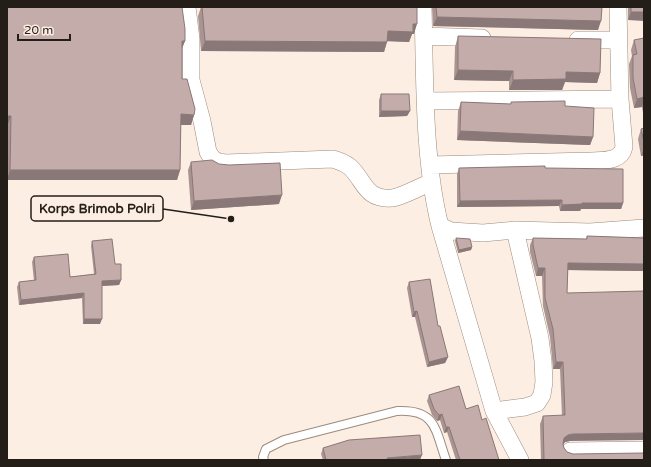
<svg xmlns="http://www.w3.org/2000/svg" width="651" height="467" font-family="'Varela Round',sans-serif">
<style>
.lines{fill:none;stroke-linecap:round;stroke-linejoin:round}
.service-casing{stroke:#9c8b7e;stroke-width:10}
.minor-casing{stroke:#9c8b7e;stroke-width:18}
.service{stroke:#fff;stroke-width:8}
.minor{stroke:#fff;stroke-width:17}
.wall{fill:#a99492}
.shaded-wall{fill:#897877}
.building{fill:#c4acaa;stroke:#897877}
.leader{fill:none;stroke:#241e18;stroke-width:1.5}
.callout-dot{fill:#241e18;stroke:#fceee2;stroke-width:1.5}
.callout{fill:#fceee2;stroke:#241e18;stroke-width:1.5}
.callout-label{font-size:13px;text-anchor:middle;font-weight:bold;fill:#241e18}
</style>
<rect width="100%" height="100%" fill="#fceee2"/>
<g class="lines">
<g class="service-casing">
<path id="service" d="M 264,460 L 263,457 L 266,449 L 284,440 L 397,411 C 436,409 435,429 446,460"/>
</g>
<g class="minor-casing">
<path id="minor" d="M 187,7 L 191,39 L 191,80 L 202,121 L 208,152 L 212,158 L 218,162 L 226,163 L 333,159 C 340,161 345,163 350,167 C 365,181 365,200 392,198 C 402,197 421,186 432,182
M 423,7 C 425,78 423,157 440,226 L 451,231 L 483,233 L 515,230 L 590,232 L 644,228
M 424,36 L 482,38
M 578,40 L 618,40
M 426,101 L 620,99
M 430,165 L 590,161 C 603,160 621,162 624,147 L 620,99 L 618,7
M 440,226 L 494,411 L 520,460
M 494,411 L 525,407 L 537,403 L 542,395 L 544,382 L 543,361 L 540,338 L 515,230
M 570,451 L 644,450"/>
</g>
<use href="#service" class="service"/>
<use href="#minor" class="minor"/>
</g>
<path class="wall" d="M 7,7 L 185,41 L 182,48 L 182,79 L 194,115 L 191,125 L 181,125 L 180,170 L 177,180 L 7,180 Z
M 201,7 L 417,7 L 414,34 L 412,34 L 409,42 L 387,41 L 384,52 L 201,51 L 198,16 Z
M 432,7 L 602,7 L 598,30 L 433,26 Z
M 628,7 L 644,7 L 628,20 Z
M 458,36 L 600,73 L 597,83 L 565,82 L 562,90 L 509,90 L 509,81 L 454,80 L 455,47 Z
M 644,38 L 644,118 L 642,107 L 634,108 L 630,88 L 629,64 L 632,56 L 631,50 L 634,40 Z
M 381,94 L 410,111 L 407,116 L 379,117 L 379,100 Z
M 461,102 L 511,104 L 511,102 L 565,106 L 593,137 L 590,145 L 457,140 L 458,111 Z
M 644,128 L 644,155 L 641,156 L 638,139 L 641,129 Z
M 191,162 L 279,204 L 191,210 L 188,170 Z
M 459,168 L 545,168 L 623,203 L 621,209 L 581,209 L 580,211 L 560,211 L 559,206 L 457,207 L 457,174 Z
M 587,236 L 644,238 L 644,271 L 568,270 L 567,293 L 570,441 L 565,442 L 563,445 L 564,448 L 567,452 L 573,454 L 644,460 L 541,460 L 540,424 L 543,416 L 562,416 L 560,369 L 553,369 L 550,337 L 543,306 L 542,276 L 536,276 L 530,252 L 530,245 L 533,238 L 586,239 Z
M 456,238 L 472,247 L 471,250 L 458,253 L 455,241 Z
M 92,241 L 115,264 L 121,280 L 119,285 L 102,286 L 100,324 L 83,324 L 82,298 L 19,305 L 17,287 L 19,282 L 34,281 L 32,262 L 34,257 L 70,277 L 94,274 L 91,246 Z
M 409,282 L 438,326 L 448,357 L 445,363 L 427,367 L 415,317 L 412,317 L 407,288 Z
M 429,395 L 466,409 L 482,420 L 499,460 L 456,460 L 447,432 L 444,433 L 440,420 L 437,421 L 432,415 L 427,401 Z
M 323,448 L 420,460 L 323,460 L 321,454 Z"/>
<path class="shaded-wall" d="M 631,12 L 644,12 L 644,21 L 628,20 Z
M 437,17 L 601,21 L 598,30 L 433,26 Z
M 413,24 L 417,24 L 414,34 L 412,34 L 409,42 L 384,41 L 388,31 Z
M 182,41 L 185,41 L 181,51 Z
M 205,41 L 387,42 L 384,52 L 201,51 Z
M 458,70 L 513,71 L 509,81 L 454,80 Z
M 566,72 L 600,73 L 597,83 L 565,82 L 562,90 L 509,90 L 513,80 Z
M 644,97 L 644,101 L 642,107 L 634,108 L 637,99 Z
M 381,111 L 410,111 L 407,116 L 379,117 Z
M 181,114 L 194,115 L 191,125 L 177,125 Z
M 7,116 L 11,116 L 7,126 Z
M 460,131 L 593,137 L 590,145 L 457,140 Z
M 644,149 L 644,155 L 641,156 Z
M 10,170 L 180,170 L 177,180 L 7,180 Z
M 282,195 L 279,204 L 191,210 L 194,201 Z
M 562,200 L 559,206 L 457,207 L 460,201 Z
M 582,203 L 623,203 L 621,209 L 581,209 L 580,211 L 560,211 L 562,205 Z
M 472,247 L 471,250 L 458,253 L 459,250 Z
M 568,263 L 644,264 L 644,271 L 565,270 Z
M 538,268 L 545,268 L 542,276 L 536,276 Z
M 121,280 L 119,285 L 100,286 L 102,281 Z
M 84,293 L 82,298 L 19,305 L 21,300 Z
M 417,311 L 415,317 L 412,317 L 414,312 Z
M 84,319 L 102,319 L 100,324 L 83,324 Z
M 448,357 L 445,363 L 427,367 L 429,362 Z
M 556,362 L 563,362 L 560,369 L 553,369 Z
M 442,414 L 440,420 L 437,421 L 439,415 Z
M 446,427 L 449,427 L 447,432 L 444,433 Z
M 644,433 L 644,440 L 570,441 L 565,442 L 562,446 L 564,438 L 568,435 L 573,434 Z
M 422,455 L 420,460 L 386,460 L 387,458 Z"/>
<path class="building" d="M 7,7 L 182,7 L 185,29 L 185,41 L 182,41 L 182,79 L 187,79 L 195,109 L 194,115 L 181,114 L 180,170 L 10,170 L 11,116 L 7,116 Z
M 202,7 L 417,7 L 417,24 L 413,24 L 413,32 L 388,31 L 387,42 L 205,41 Z
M 436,7 L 602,7 L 601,21 L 437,17 Z
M 631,7 L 644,7 L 644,12 L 631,12 Z
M 458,36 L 601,39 L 600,73 L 566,72 L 566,79 L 513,80 L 513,71 L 458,70 Z
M 644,38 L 644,97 L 637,99 L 633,78 L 633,55 L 637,54 L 634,40 Z
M 381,94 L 409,94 L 410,111 L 381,111 Z
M 565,101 L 565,106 L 594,108 L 593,137 L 460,131 L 461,102 L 511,104 L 511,102 Z
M 644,128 L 644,142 L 641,129 Z
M 212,160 L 219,164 L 229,165 L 280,163 L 282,195 L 194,201 L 191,162 Z
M 545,166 L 545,168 L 623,169 L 623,203 L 582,203 L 582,204 L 562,205 L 562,200 L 460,201 L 459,168 Z
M 587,236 L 644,238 L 644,264 L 568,263 L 567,293 L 644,291 L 644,433 L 573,434 L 568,435 L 564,438 L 563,444 L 564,448 L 567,452 L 573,454 L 644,453 L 644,460 L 544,460 L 543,416 L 565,415 L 563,362 L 556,362 L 553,329 L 545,298 L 545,268 L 538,268 L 533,245 L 533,238 L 587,239 Z
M 456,238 L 470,239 L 472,247 L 459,250 Z
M 112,239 L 115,264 L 121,264 L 121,280 L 102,281 L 102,319 L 84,319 L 84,293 L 21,300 L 19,282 L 36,280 L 34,257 L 68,254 L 70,277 L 96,274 L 92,241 Z
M 430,279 L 438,326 L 440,326 L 448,357 L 429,362 L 417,311 L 414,312 L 409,282 Z
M 459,386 L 466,409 L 478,405 L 482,420 L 486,418 L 499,460 L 460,460 L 449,427 L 446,427 L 442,414 L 439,415 L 434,409 L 429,395 Z
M 420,435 L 422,455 L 387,458 L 388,460 L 326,460 L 323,448 L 349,440 Z"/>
<path class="leader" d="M231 219L163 209"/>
<circle class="callout-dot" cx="231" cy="219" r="4"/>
<rect class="callout" x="31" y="196" width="132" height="25" rx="4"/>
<g class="callout-label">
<text x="97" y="213">Korps Brimob Polri</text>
</g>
<rect width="651" height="467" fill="none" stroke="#241e18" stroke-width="16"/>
<path d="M18 34v6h52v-6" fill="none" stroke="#241e18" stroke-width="2"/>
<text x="24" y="34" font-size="12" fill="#241e18" stroke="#fceee2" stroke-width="3" paint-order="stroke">20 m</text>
</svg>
